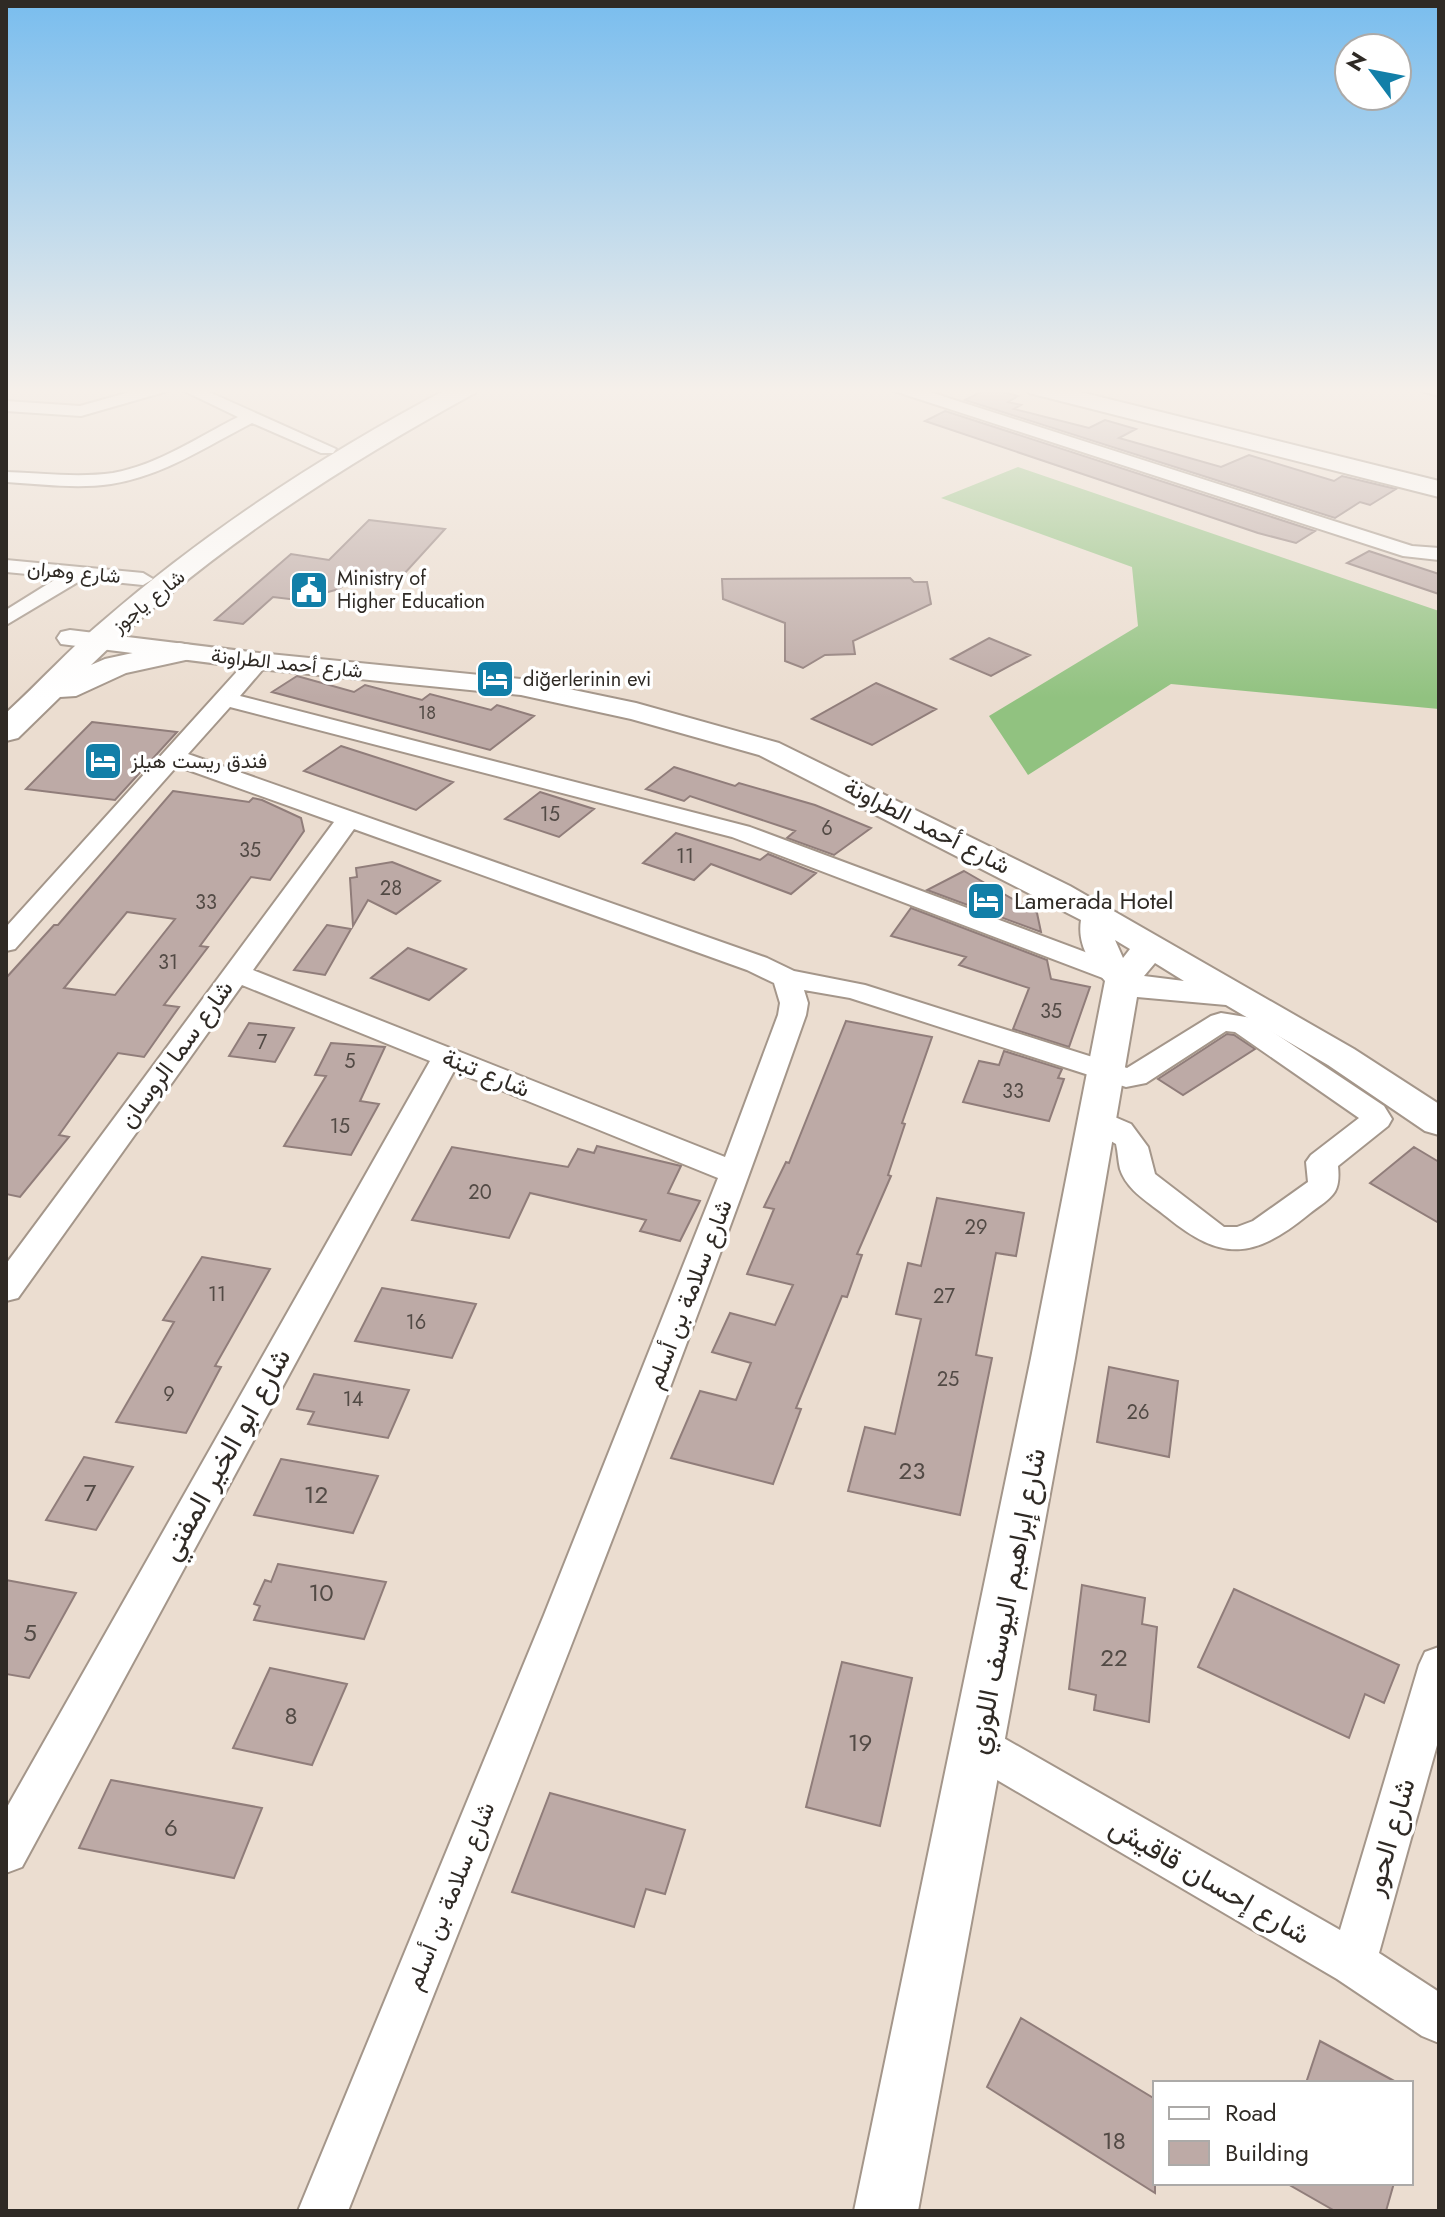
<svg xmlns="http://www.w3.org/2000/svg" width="1445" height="2217" font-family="Jost,Vazirmatn,sans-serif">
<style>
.forest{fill:#91c280}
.building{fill:#bdaaa6;stroke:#907d7a;stroke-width:2;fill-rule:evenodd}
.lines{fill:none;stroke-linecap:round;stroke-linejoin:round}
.minor-casing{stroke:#a4968a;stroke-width:4}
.tertiary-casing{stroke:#a4968a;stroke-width:4}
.secondary-casing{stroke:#a4968a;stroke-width:4}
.primary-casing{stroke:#a4968a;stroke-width:4}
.minor{fill:#fff;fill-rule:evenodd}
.tertiary{fill:#fff;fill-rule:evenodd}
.secondary{fill:#fff;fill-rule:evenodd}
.primary{fill:#fff;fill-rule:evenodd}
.labels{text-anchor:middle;stroke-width:7;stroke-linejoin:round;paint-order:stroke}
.far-number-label{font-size:18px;fill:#524a45}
.far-street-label{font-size:20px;fill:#2f2a25;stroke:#fff}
.far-poi-label{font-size:20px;fill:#2f2a25;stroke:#fff;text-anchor:start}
.number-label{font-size:20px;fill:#524a45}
.street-label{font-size:24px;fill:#2f2a25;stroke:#fff}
.poi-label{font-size:24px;fill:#2f2a25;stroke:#fff;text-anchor:start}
.near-number-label{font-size:24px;fill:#524a45}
.near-street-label{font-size:28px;fill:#2f2a25;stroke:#fff}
</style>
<rect width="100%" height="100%" fill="#ebddd0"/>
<path class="forest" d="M 1018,467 L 1439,611 L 1439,709 L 1171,684 L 1028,775 L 989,716 L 1138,626 L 1132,567 L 941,498 Z"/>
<path class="building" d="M 988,388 L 1018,396 L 1008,402 L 1021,405 L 1014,409 L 1089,428 L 1105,420 L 1136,429 L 1119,438 L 1221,467 L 1249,455 L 1334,481 L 1342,476 L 1396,489 L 1370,505 L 1360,502 L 1335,518 L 965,400 Z
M 945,411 L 1315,531 L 1296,543 L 1258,533 L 925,421 Z
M 369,520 L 445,529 L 394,585 L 350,580 L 339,589 L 298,600 L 273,597 L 243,624 L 215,620 L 291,554 L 329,560 Z
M 1369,551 L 1439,574 L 1439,594 L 1347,563 Z
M 910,578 L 914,582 L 927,582 L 931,604 L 853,641 L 855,654 L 825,655 L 803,668 L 785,661 L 785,623 L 723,599 L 722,579 Z
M 989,638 L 1030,655 L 991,676 L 951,659 Z
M 297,676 L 354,692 L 365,685 L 422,700 L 430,694 L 491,710 L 497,705 L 534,716 L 490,750 L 272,692 Z
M 876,683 L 936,709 L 872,745 L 812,719 Z
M 92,722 L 177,732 L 115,800 L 26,789 Z
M 341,746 L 453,782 L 416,810 L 304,771 Z
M 674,767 L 735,786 L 739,783 L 815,805 L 871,828 L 834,855 L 787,838 L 795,831 L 690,796 L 684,801 L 646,789 Z
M 173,791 L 249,802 L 253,798 L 262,800 L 301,818 L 304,831 L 270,880 L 251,877 L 200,946 L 208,947 L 164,1005 L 179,1007 L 144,1057 L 118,1053 L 59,1135 L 69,1137 L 20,1197 L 6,1194 L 6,978 L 54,925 L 58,925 ZM 127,912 L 175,919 L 115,995 L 64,988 Z
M 540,792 L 594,809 L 559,837 L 505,819 Z
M 676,833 L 760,860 L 768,854 L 816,873 L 791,894 L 711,864 L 694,880 L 643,863 Z
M 392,862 L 440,881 L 396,914 L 368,900 L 353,926 L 350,878 L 357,877 L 356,868 Z
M 964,871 L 1037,913 L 1041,932 L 927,890 Z
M 911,908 L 1047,960 L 1051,979 L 1090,987 L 1069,1047 L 1013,1029 L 1029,988 L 959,965 L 966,957 L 891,936 Z
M 327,925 L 351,929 L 325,975 L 294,970 Z
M 408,948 L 466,969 L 429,1000 L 371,978 Z
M 846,1021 L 932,1037 L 902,1123 L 905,1124 L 888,1175 L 891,1176 L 857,1254 L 862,1255 L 847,1297 L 842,1296 L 796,1408 L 801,1409 L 773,1484 L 671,1458 L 700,1391 L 736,1400 L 751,1363 L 712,1352 L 730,1313 L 775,1325 L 793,1285 L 747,1274 L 774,1209 L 764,1207 L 786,1162 L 789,1163 Z
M 249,1023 L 294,1028 L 275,1062 L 229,1056 Z
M 1227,1034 L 1234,1035 L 1255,1049 L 1183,1095 L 1158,1079 Z
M 331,1043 L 385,1047 L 360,1101 L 379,1104 L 351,1155 L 284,1146 L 326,1076 L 315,1075 Z
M 1004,1051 L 1062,1069 L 1058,1078 L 1064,1079 L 1049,1121 L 963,1102 L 979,1061 L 999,1065 Z
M 597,1146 L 681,1166 L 668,1193 L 700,1201 L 680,1241 L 640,1231 L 646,1220 L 530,1193 L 509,1238 L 412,1220 L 452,1147 L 568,1167 L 578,1149 L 594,1153 Z
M 1414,1147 L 1439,1162 L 1439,1223 L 1370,1183 Z
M 937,1198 L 1024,1213 L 1016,1256 L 996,1253 L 976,1355 L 992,1358 L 960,1515 L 848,1491 L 865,1427 L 895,1434 L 921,1319 L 896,1314 L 908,1263 L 921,1266 Z
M 202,1257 L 270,1269 L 215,1366 L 221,1367 L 186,1433 L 116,1422 L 174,1322 L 163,1320 Z
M 382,1288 L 476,1304 L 452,1358 L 355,1341 Z
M 1109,1367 L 1178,1381 L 1169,1457 L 1097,1442 Z
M 314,1374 L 409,1390 L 388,1438 L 308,1424 L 314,1412 L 297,1409 Z
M 84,1457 L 133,1467 L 96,1530 L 46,1520 Z
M 281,1459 L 378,1476 L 353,1533 L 254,1515 Z
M 278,1564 L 386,1582 L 364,1639 L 254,1620 L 260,1606 L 254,1604 L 265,1580 L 271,1582 Z
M 6,1580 L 76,1593 L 29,1678 L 6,1674 Z
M 1082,1585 L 1145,1598 L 1142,1624 L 1157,1627 L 1149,1722 L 1094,1710 L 1096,1695 L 1069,1689 Z
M 1234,1589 L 1399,1665 L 1384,1703 L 1365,1694 L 1349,1738 L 1198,1667 Z
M 842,1662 L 912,1678 L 880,1826 L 806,1807 Z
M 270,1668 L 347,1684 L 312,1765 L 233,1748 Z
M 111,1780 L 262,1808 L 234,1878 L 79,1848 Z
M 550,1793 L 685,1830 L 665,1894 L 646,1889 L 634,1927 L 512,1892 Z
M 1021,2018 L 1155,2099 L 1155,2193 L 987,2087 Z
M 1320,2041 L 1398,2083 L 1306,2083 Z
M 1286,2183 L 1394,2183 L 1386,2211 L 1335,2211 Z"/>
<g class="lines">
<g class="minor-casing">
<path id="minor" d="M 144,388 L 170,388 L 168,391 L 81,416 L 6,411 L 6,401 L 80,406 Z
M 178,388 L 200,388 L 336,449 L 333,453 L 321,453 L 252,423 C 207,446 163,476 111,484 C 76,489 41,484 6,482 L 6,472 C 41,473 78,478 113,473 C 158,465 198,437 238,417 Z
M 892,388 L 917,388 L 1412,546 L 1439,548 L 1439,560 L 1403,556 L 894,391 Z
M 1419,388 L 1439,388 L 1439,396 L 1421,391 Z
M 6,560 L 143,573 L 153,579 L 143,585 L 83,579 L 6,625 L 6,610 L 59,577 L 6,572 Z
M 259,655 L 270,661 L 240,696 L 750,827 L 1128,968 L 1132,974 L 1128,980 L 1118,982 L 1108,980 L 732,837 L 230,707 L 188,754 L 767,958 L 794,971 L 865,985 L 1127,1068 L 1211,1016 L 1221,1013 L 1252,1018 L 1384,1106 L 1392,1119 L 1388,1126 L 1338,1166 C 1341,1195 1331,1197 1309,1214 C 1254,1259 1222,1262 1167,1217 C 1150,1203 1127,1191 1120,1169 C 1118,1161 1118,1152 1116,1144 L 1085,1126 L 1081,1119 L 1085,1112 L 1096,1109 L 1131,1124 L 1148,1147 L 1155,1174 L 1224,1227 L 1237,1227 L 1253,1221 L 1308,1182 L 1306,1162 L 1311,1155 L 1359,1118 L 1235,1032 L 1226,1031 L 1146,1083 L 1126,1087 L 850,998 L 804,990 L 808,1003 L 806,1015 C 665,1417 505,1814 348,2211 L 298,2211 L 544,1615 L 718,1178 L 454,1071 L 22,1867 L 6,1873 L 6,1809 L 430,1061 L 242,985 L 18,1298 L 6,1301 L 6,1264 L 334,822 L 177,766 L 15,949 L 6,951 L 6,927 L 251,656 ZM 354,829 L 747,970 L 774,983 L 780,1003 L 778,1015 L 725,1157 L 253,970 Z
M 1439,1647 L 1439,1738 L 1379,1953 L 1439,1992 L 1439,2043 L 1422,2036 L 1337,1979 L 963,1760 L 957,1746 L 963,1732 L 978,1727 L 993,1732 L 1340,1930 L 1419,1665 L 1425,1652 Z"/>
</g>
<g class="tertiary-casing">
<path id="tertiary" d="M 70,630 L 259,653 L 521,679 L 636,703 L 779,743 L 1070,886 L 1354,1049 L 1439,1104 L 1439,1135 L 1425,1131 L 1328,1065 L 1226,1005 L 1137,997 L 1075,1358 L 918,2211 L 854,2211 L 1031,1358 L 1105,981 C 1090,963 1077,945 1081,920 L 759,755 L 631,719 L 521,695 L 259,669 L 61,644 L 57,638 L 61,632 ZM 1115,940 L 1130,949 L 1123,958 ZM 1155,963 L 1184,981 L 1144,976 Z"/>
</g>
<g class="secondary-casing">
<path id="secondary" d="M 1026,388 L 1064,388 L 1439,481 L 1439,497 L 1029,393 Z"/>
</g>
<g class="primary-casing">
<path id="primary" d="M 449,388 L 479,388 L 475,393 C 338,468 203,555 91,665 L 105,659 L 179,643 L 190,645 L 195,652 L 190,659 L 126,673 L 76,696 L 60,697 L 18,738 L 6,741 L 6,713 C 39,683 69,649 104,620 C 209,529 326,453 449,388 Z"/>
</g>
<use href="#minor" class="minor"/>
<use href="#tertiary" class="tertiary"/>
<use href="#secondary" class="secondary"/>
<use href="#primary" class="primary"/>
</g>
<linearGradient id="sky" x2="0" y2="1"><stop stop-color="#79bdee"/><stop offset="0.56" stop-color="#f6f0ea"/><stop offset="1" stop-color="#f6f0ea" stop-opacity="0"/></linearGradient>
<rect width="1445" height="698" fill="url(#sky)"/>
<defs>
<g id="civic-square" transform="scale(2)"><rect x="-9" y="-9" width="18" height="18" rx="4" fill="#127fa8" stroke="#fff"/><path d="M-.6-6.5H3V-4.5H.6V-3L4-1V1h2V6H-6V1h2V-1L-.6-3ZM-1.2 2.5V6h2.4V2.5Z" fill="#fff"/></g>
<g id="hotel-square" transform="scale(2)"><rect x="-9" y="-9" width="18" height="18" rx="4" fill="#127fa8" stroke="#fff"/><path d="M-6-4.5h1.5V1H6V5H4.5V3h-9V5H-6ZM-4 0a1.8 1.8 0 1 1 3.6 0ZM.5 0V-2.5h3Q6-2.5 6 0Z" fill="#fff"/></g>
</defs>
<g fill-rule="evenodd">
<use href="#civic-square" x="309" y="590"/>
<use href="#hotel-square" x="495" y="679"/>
<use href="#hotel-square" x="103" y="761"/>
<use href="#hotel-square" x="986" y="901"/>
</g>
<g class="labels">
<g class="far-number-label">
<text x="427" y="719">18</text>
</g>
<g class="far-street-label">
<text transform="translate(74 572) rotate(5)" y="7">شارع وهران</text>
<text transform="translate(148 601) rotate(-39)" y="7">شارع ياجوز</text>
<text transform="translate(287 663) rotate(6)" y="7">شارع أحمد الطراونة</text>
</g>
<g class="far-poi-label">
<text x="337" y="585">Ministry of<tspan x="337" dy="23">Higher Education</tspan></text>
<text x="523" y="686">diğerlerinin evi</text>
<text x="131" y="768">فندق ريست هيلز</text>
</g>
<g class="number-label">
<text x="550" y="821">15</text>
<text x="827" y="835">6</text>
<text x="250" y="857">35</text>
<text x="685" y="863">11</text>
<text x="391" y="895">28</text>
<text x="206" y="909">33</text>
<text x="168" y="969">31</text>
<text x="1051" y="1018">35</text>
<text x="262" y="1049">7</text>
<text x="350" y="1068">5</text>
<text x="1013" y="1098">33</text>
<text x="340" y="1133">15</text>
<text x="480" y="1199">20</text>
<text x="976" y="1234">29</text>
<text x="217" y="1301">11</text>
<text x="944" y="1303">27</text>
<text x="416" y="1329">16</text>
<text x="948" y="1386">25</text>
<text x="169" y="1401">9</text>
<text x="353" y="1406">14</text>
<text x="1138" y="1419">26</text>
</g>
<g class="street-label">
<text transform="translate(927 826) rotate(27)" y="8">شارع أحمد الطراونة</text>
<text transform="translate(176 1054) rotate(-54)" y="8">شارع سما الروسان</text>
<text transform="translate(486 1073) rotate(22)" y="8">شارع تبنة</text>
<text transform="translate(689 1294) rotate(-69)" y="8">شارع سلامة بن أسلم</text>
<text transform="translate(450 1896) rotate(-68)" y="8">شارع سلامة بن أسلم</text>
</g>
<g class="poi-label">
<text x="1014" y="909">Lamerada Hotel</text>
</g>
<g class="near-number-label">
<text x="912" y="1479">23</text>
<text x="90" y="1501">7</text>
<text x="316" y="1503">12</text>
<text x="321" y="1601">10</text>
<text x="30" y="1641">5</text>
<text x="1114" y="1666">22</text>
<text x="291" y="1724">8</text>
<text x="860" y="1751">19</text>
<text x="171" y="1836">6</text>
<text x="1114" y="2149">18</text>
</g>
<g class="near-street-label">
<text transform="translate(225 1454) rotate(-61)" y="10">شارع ابو الخير المفتي</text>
<text transform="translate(1006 1601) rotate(-79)" y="10">شارع إبراهيم اليوسف اللوزي</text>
<text transform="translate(1389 1837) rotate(-74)" y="10">شارع الحور</text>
<text transform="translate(1210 1880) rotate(30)" y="10">شارع إحسان قاقيش</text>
</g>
</g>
<rect width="1445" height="2217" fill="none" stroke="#2f2a25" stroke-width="16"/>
<rect x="1153" y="2081" width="260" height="104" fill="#ffffff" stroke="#acaaa8" stroke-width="2"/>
<rect x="1169" y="2107" width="40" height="12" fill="#ffffff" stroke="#acaaa8" stroke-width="2"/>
<text x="1225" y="2121" font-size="24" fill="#2f2a25">Road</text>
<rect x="1169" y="2141" width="40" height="24" fill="#bdaaa6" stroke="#acaaa8" stroke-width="2"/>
<text x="1225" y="2161" font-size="24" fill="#2f2a25">Building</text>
<g transform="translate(1373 72) rotate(302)"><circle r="38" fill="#ffffff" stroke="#acaaa8" stroke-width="2"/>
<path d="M0-6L14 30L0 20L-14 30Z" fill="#127fa8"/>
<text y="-12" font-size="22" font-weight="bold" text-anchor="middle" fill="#2f2a25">N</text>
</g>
</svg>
